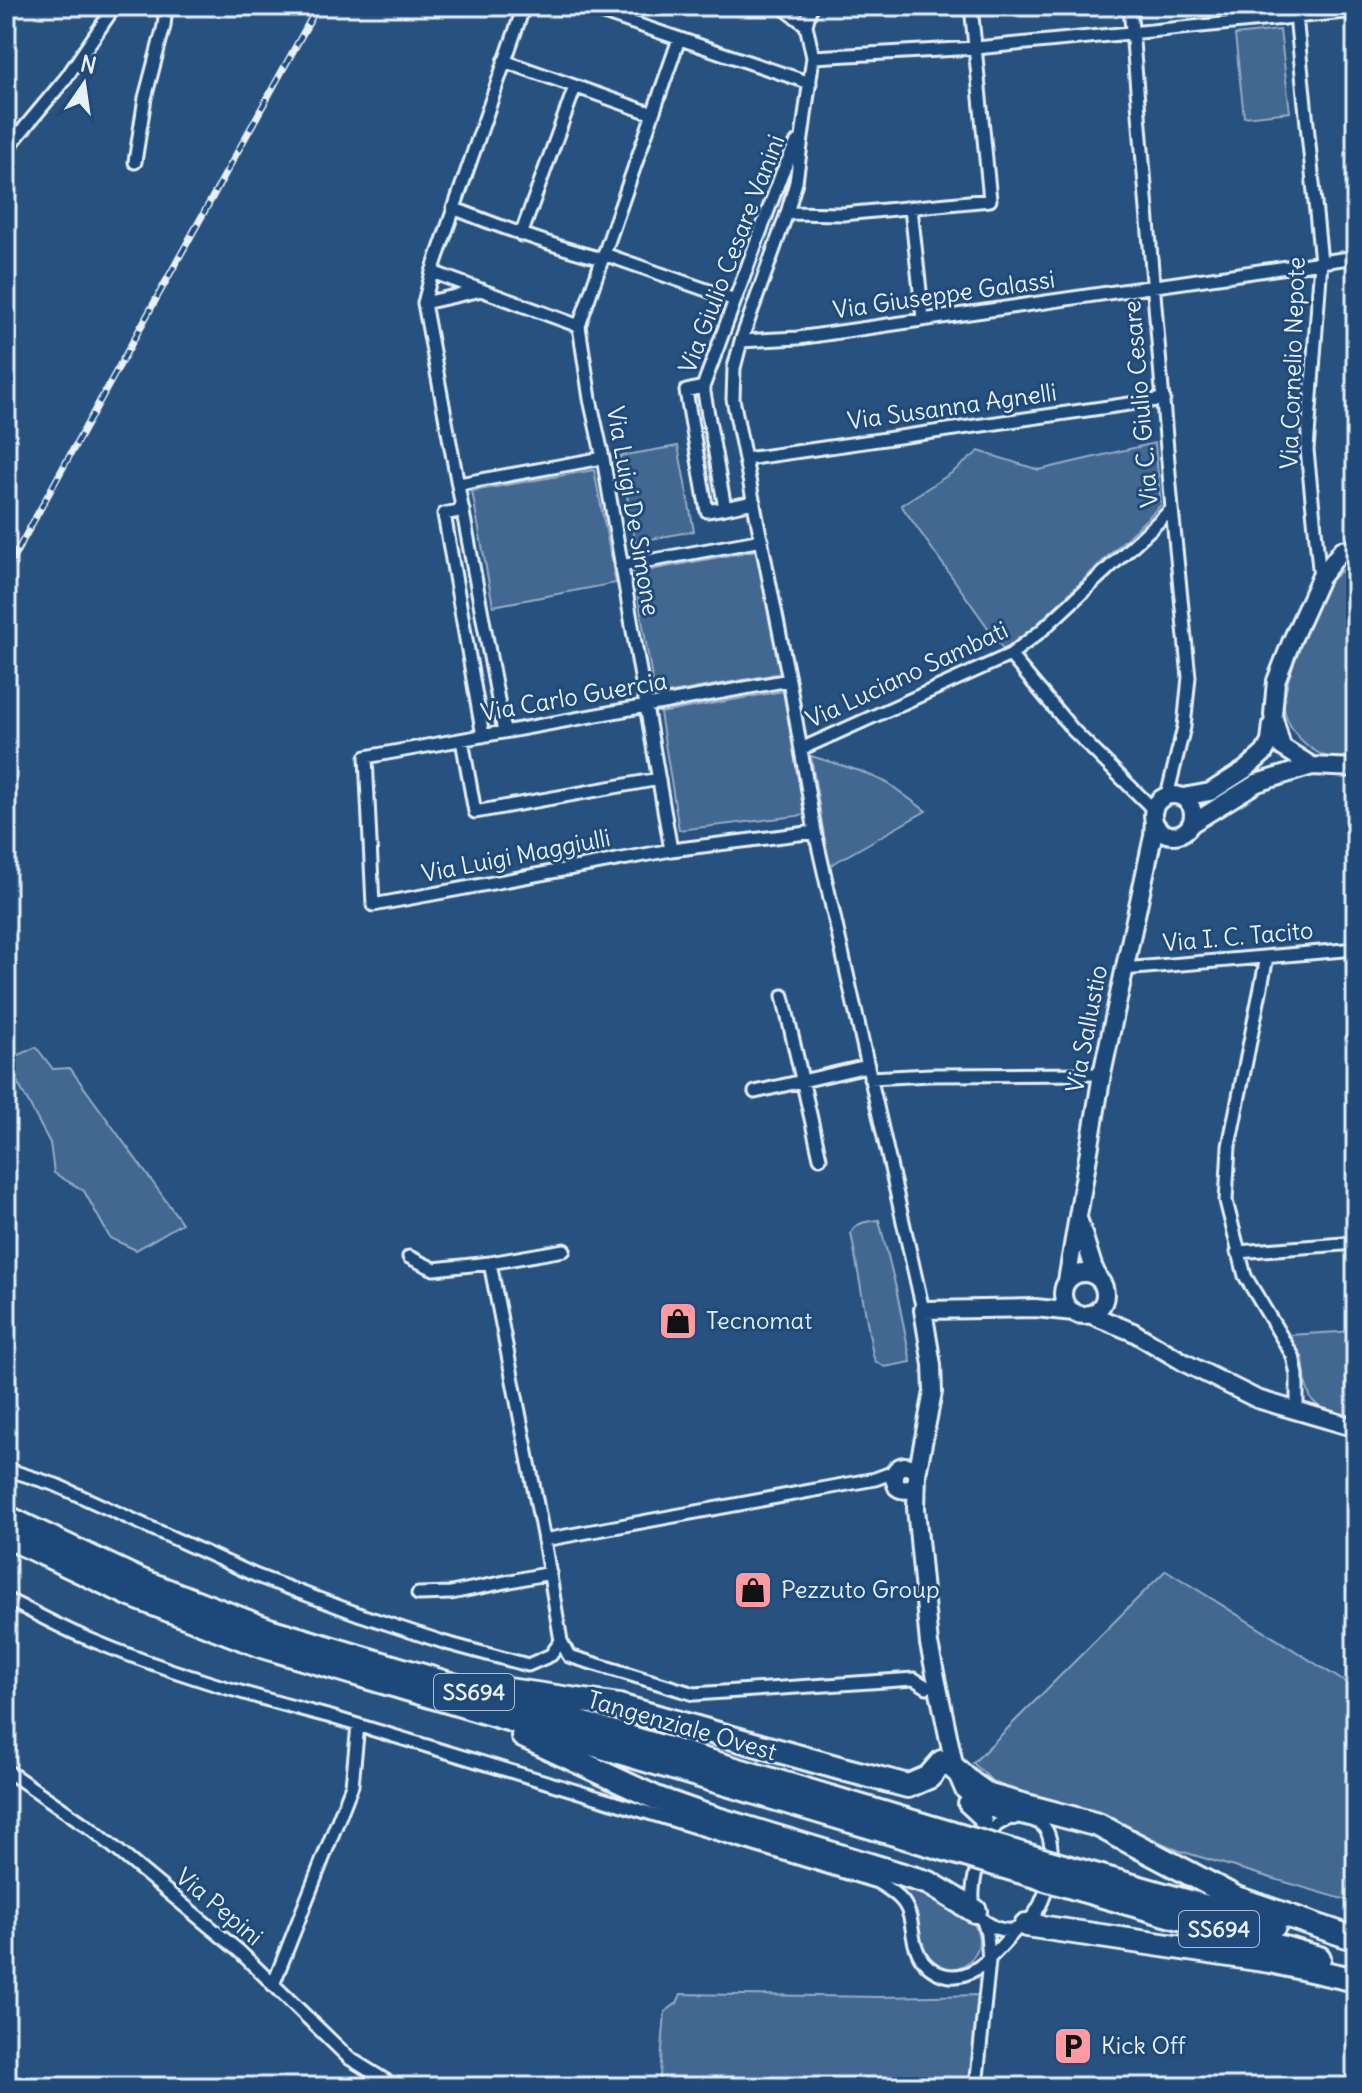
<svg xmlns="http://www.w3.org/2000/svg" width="1362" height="2093" font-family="Delius,sans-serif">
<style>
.green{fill:#436891;stroke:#96acc4;stroke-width:2}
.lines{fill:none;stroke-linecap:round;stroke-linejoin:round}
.street-casing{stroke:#e8f1f8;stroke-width:17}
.secondary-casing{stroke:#e8f1f8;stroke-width:22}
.highway-casing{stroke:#e8f1f8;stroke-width:28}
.street{stroke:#1f4a7a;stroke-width:11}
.secondary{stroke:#1f4a7a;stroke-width:16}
.highway{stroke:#1f4a7a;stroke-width:22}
.rail-casing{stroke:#e8f1f8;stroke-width:7}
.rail{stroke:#1f4a7a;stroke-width:4;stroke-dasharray:12;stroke-linecap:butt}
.highway-bridge-casing{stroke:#e8f1f8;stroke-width:28;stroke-linecap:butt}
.highway-bridge{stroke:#1f4a7a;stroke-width:22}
.labels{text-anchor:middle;stroke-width:6;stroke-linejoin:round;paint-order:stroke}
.shield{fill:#1f4a7a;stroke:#acbfd2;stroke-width:2}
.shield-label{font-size:22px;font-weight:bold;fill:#e8f1f8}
.street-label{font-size:24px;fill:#e8f1f8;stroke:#1f4a7a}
.poi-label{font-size:24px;fill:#e8f1f8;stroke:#1f4a7a;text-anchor:start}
</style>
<rect width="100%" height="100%" fill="#27517f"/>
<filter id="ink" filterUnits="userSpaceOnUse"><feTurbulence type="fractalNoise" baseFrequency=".0125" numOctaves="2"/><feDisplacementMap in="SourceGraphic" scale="16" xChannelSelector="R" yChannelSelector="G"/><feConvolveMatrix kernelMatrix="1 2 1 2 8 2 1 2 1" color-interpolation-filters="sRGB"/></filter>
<g filter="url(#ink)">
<path class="green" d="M 1280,30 L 1290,112 L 1244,117 L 1235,35 Z
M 1155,443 L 1161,505 L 1024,637 L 1003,649 L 901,505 L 953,472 L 979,451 L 1039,470 Z
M 678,446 L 694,531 L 635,542 L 620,456 Z
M 594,470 L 616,583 L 493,606 L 472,491 Z
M 757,550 L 782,673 L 655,696 L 634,573 Z
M 1356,563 L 1356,755 C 1343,760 1326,759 1315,751 C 1301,742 1290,729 1285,713 C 1278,692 1314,605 1327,585 C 1334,575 1345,568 1356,563 Z
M 783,691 L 806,815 L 679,830 L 660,713 Z
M 811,756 L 860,771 L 888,783 L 926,811 L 829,866 Z
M 36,1047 L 53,1069 L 70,1068 L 182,1223 L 136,1250 L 110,1238 L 84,1191 L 54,1173 L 50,1143 L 6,1061 Z
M 879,1220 L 896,1288 L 911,1362 L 885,1367 L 875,1361 L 873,1355 L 851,1233 C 858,1221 866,1222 879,1220 Z
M 1356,1331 L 1356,1402 L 1353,1419 L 1322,1410 L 1311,1399 L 1306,1385 L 1303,1358 L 1289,1335 Z
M 1166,1570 L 1356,1689 L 1356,1903 L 1180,1851 L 1103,1817 L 1019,1793 L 992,1781 L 973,1763 Z
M 887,1877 C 897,1880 907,1882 917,1885 C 932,1890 969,1913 976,1928 C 989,1956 954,1982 930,1962 C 915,1948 923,1926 915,1909 C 910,1897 896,1886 887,1877 Z
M 681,1994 L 879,1997 L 983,1995 L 971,2087 L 659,2087 L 665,2012 L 677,2003 Z"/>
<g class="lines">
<g class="street-casing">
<path id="street" d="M 583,6 L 810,83
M 781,6 L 806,25
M 811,6 L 806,25 L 813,57 L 796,182 L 787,213 L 741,341 L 734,368 L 733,399 L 789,680 L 815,832 L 923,1310
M 1130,6 L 1172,509 L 1189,677 L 1184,727 L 1167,796
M 1295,6 L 1321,262 L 1307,450 L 1320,578
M 813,57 L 976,48 L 1356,11
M 504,61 L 653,114
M 6,150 L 66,78 L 115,6
M 135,162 L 145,98 L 164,26 L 166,6
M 453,208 C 503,228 551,246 603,259
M 911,209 L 923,318
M 787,213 L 843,214 L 990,200 L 971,6
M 521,235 L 575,87
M 604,254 L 735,300
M 432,272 L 579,326
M 424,303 L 482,290
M 741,341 L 798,338 L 1356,257
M 703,387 L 686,391 L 707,511 L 725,508
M 746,459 L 1164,399
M 459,484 L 603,458
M 754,502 L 725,508 L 703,387 L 782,173 L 797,142
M 463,510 L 444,514 L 483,736
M 621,566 L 762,540
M 1010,655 L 1073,730 L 1154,810
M 789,680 L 366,757 L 373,905 L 671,850 L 815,832
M 504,732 L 424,303 L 432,272 L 524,6
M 462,740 L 475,812 L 659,779
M 801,749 L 1010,655 L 1041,631 L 1172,509
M 671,850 L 603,458 L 590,399 L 579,326 L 679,39
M 1267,957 L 1229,1146 L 1226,1201 L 1245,1276 L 1293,1356 L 1297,1375 L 1297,1410
M 1123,969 L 1356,949
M 783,996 L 820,1158
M 870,1078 L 931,1075 L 1102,1074
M 755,1092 L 867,1066
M 1237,1252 L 1356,1243
M 409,1257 L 434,1269 L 490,1263 L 564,1250
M 490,1263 L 544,1540 L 561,1641 L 569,1656 L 694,1694 L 914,1679 L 927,1687
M 6,1469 L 56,1485 L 257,1576 L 361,1615 L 446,1643 L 528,1665 L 551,1655 L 561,1641
M 544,1540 L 875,1479 L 894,1472
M 418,1594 L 451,1593 L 550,1573
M 6,1599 C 32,1611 57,1626 84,1637 C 164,1671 247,1695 331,1717 L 877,1882 C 887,1888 899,1895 905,1905 C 913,1917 911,1934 916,1947 C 919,1957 926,1966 935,1971 C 969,1990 995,1952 1015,1931
M 6,1770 L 93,1830 L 239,1951 L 349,2058 L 396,2087
M 1013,1816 C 1023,1818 1035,1819 1042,1825 C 1066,1845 1042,1958 989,1924 C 984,1921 979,1917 976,1912 C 966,1893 982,1839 997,1825 C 1002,1822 1008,1819 1013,1816 Z
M 273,1985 L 352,1785 L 358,1725
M 976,2087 L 989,1961 L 987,1934 L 983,1921"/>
</g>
<g class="secondary-casing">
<path id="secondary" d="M 1356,548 L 1342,550 L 1320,578 L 1292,640 L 1276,681 L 1273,715 L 1282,747 L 1312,766 L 1356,768
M1153 815a20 20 0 1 1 40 0a20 20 0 1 1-40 0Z
M 1183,797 L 1210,792 L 1246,769 L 1264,753 L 1270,742 L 1272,724
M 1191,824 L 1257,783 L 1312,766
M 1079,1221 L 1093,1266 L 1099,1279
M1063 1294a21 21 0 1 1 42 0a21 21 0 1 1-42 0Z
M 1067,1281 L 1102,1074 L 1153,836 L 1154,821
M 1089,1314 L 1133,1332 L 1185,1363 L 1257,1399 L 1356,1428
M 916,1483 C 911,1490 904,1492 897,1487 L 893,1476 C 898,1463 910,1463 917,1474
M 967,1804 L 982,1818 L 987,1838
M 1013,1816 L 983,1806 L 964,1790 L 955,1769 L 929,1644 L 916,1508 L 917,1474 L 933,1392 L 932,1365 L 923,1310 L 1035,1308 L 1074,1312"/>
</g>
<g class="highway-casing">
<path id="highway" d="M 6,1517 L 137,1579 L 269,1630 L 950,1833
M 6,1536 L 133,1596 L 262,1646 L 945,1849
M 508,1690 L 619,1706 L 843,1769 L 908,1786 L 929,1777 L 942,1762
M 523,1736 L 656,1798 L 704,1815 L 929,1883 L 975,1911
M 955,1769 L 972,1784 L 989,1796 L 1098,1825 L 1236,1898 L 1356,1939
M 1084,1872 L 1274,1926
M 1082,1890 L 1319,1958
M 1026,1925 L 1270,1961 L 1356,1980"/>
</g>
<use href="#street" class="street"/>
<use href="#secondary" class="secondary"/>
<use href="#highway" class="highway"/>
<g class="rail-casing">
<path id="rail" d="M 6,571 L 318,6"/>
</g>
<use href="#rail" class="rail"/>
<g class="highway-bridge-casing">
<path id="highway-bridge" d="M 950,1833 L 1084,1872
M 945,1849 L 1082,1890"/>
</g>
<use href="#highway-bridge" class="highway-bridge"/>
</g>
</g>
<defs>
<g id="shop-square" transform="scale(2)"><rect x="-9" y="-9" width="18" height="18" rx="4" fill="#ff9aa2" stroke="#1f4a7a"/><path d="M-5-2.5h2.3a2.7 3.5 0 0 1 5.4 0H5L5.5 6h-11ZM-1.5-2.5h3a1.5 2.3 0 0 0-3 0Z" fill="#111"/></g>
<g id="parking-square" transform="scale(2)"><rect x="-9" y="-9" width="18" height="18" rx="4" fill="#ff9aa2" stroke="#1f4a7a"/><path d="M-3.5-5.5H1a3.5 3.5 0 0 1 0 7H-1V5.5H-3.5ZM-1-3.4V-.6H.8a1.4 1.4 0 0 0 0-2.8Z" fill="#111"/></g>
</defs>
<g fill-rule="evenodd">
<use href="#shop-square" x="678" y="1321"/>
<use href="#shop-square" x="753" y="1590"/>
<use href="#parking-square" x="1073" y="2046"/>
</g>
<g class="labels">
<g class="shield">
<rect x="434" y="1674" width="80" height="36" rx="6"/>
<rect x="1179" y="1911" width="80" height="36" rx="6"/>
</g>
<g class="shield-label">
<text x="474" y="1700">SS694</text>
<text x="1219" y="1937">SS694</text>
</g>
<g class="street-label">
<text transform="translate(732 254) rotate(-69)" y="8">Via Giulio Cesare Vanini</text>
<text transform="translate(944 295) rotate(-8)" y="8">Via Giuseppe Galassi</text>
<text transform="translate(1293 363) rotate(-88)" y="8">Via Cornelio Nepote</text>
<text transform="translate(1141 404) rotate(-95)" y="8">Via C. Giulio Cesare</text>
<text transform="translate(952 407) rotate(-8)" y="8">Via Susanna Agnelli</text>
<text transform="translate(633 511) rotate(80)" y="8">Via Luigi De Simone</text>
<text transform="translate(907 675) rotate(-25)" y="8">Via Luciano Sambati</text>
<text transform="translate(574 697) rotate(-10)" y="8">Via Carlo Guercia</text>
<text transform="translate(516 856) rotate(-11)" y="8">Via Luigi Maggiulli</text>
<text transform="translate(1238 937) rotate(-5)" y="8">Via I. C. Tacito</text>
<text transform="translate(1087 1029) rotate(-79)" y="8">Via Sallustio</text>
<text transform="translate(682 1726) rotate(16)" y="8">Tangenziale Ovest</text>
<text transform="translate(219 1907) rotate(40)" y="8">Via Pepini</text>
</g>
<g class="poi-label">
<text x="706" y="1329">Tecnomat</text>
<text x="781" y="1598">Pezzuto Group</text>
<text x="1101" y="2054">Kick Off</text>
</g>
</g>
<rect width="1362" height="2093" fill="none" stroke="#1f4a7a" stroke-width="32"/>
<rect x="16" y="16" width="1330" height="2061" fill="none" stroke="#e8f1f8" stroke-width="3" filter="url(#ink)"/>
<g transform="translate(84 84) rotate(13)" stroke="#1f4a7a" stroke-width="6" paint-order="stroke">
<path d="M0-6L14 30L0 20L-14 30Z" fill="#e8f1f8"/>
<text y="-12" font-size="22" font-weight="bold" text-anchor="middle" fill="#e8f1f8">N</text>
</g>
</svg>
